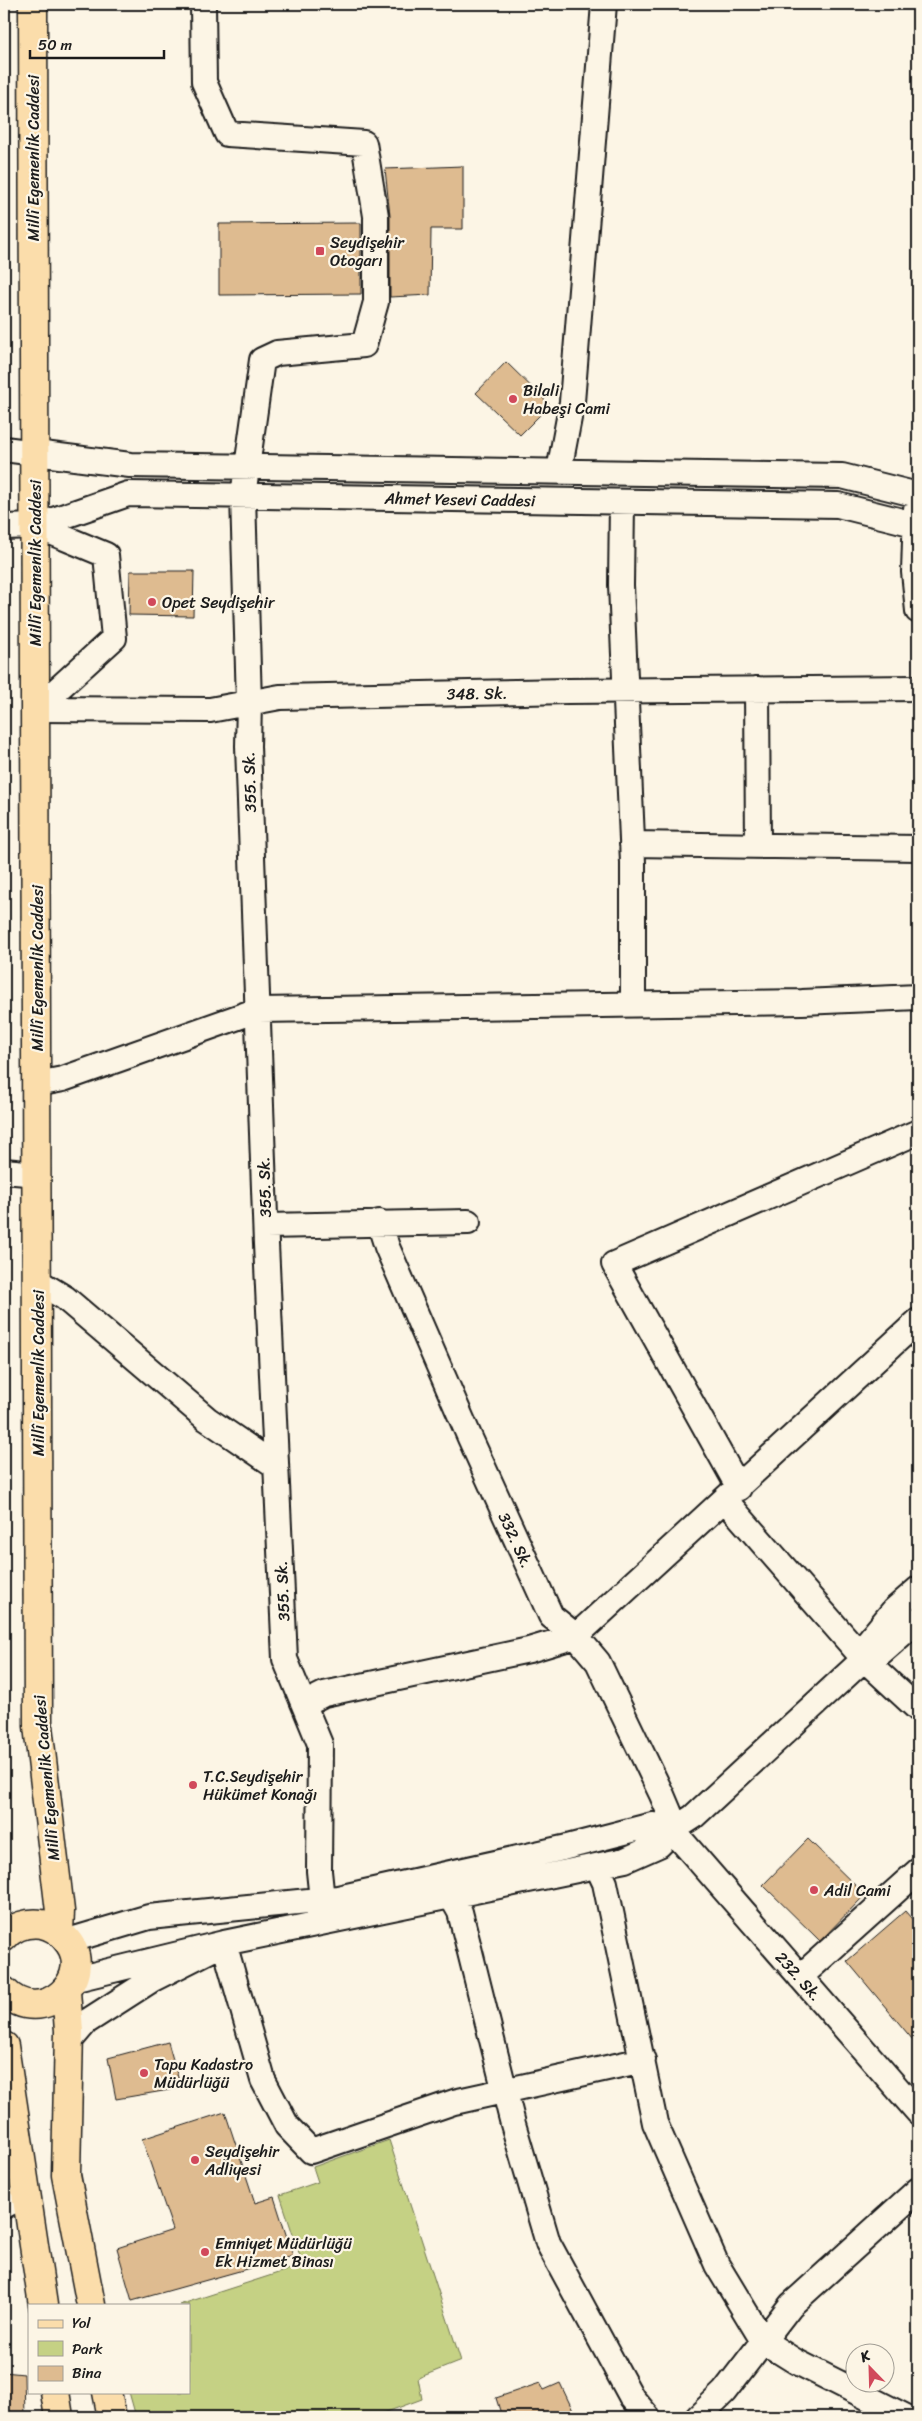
<svg xmlns="http://www.w3.org/2000/svg" width="922" height="2421" font-family="Sriracha,sans-serif">
<style>
.green{fill:#c5d184;stroke:#707650}
.building{fill:#debb90;stroke:#1c1c1c}
.lines{fill:none;stroke-linecap:round;stroke-linejoin:round}
.minor-casing{stroke:#1c1c1c;stroke-width:28}
.major-casing{stroke:#1c1c1c;stroke-width:31}
.minor{stroke:#fcf5e5;stroke-width:24}
.major{stroke:#fbddab;stroke-width:28}
.poi-dot{fill:#d1495b;stroke:#fcf5e5;stroke-width:2}
.labels{text-anchor:middle;stroke-width:4.5;stroke-linejoin:round;paint-order:stroke}
.street-label{font-size:16px;fill:#1c1c1c;stroke:#fcf5e5}
.poi-label{font-size:16px;fill:#1c1c1c;stroke:#fcf5e5;text-anchor:start}
</style>
<rect width="100%" height="100%" fill="#fcf5e5"/>
<filter id="ink" filterUnits="userSpaceOnUse"><feTurbulence type="fractalNoise" baseFrequency=".02" numOctaves="2"/><feDisplacementMap in="SourceGraphic" scale="10" xChannelSelector="R" yChannelSelector="G"/><feConvolveMatrix kernelMatrix="1 2 1 2 8 2 1 2 1" color-interpolation-filters="sRGB"/></filter>
<g filter="url(#ink)">
<path class="green" d="M 389,2140 L 461,2361 L 418,2378 L 422,2399 L 373,2417 L 136,2417 L 129,2392 L 189,2392 L 189,2305 L 179,2305 L 303,2265 L 280,2195 L 318,2182 L 313,2167 Z"/>
<path class="building" d="M 463,166 L 463,229 L 431,229 L 430,295 L 390,297 L 390,216 L 385,169 Z
M 361,223 L 361,294 L 219,295 L 219,224 Z
M 506,362 L 550,405 L 520,435 L 476,393 Z
M 130,571 L 194,571 L 193,616 L 129,615 Z
M 808,1839 L 865,1895 L 820,1941 L 763,1885 Z
M 905,1911 L 918,1926 L 918,2046 L 847,1961 Z
M 168,2042 L 181,2088 L 116,2099 L 108,2058 Z
M 225,2112 L 255,2203 L 274,2197 L 293,2256 L 132,2301 L 117,2248 L 173,2230 L 142,2139 Z
M 4,2372 L 24,2374 L 25,2417 L 4,2417 Z
M 540,2383 L 544,2390 L 560,2383 L 576,2417 L 502,2417 L 496,2398 Z"/>
<g class="lines">
<g class="minor-casing">
<path id="minor" d="M 203,4 L 204,82 L 227,134 L 364,143 L 376,216 L 376,302 L 364,345 L 277,353 L 262,360 L 243,496 L 249,703 L 248,746 L 266,1244 L 285,1659 L 320,1744 L 319,1871 L 322,1900
M 4,449 L 130,465 L 842,476 L 918,495
M 559,471 L 572,402 L 604,4
M 622,502 L 621,585 L 633,863 L 633,1004
M 916,509 L 914,572 L 918,611
M 36,526 L 106,555 L 114,638 L 36,709
M 4,527 L 36,526 L 128,494 L 838,505 L 918,525
M 757,689 L 758,846
M 36,709 L 210,710 L 280,697 L 568,691 L 918,688
M 632,844 L 918,848
M 37,1084 L 63,1079 L 258,1010 L 802,1002 L 918,997
M 4,1171 L 37,1174
M 379,1222 L 387,1247 L 470,1438 L 551,1616 L 576,1636 L 598,1662 L 662,1795 L 681,1840 L 918,2112
M 266,1226 L 468,1222
M 37,1281 L 65,1298 L 207,1419 L 276,1466
M 739,1488 L 614,1264 L 918,1132
M 725,1500 L 864,1659 L 918,1709
M 864,1659 L 866,1644 L 894,1610 L 918,1589
M 304,1704 L 324,1694 L 529,1650 L 576,1636 L 918,1321
M 597,1866 L 605,1883 L 655,2123 L 717,2265 L 763,2341 L 795,2361 L 906,2417
M 451,1896 L 460,1912 L 513,2124 L 548,2243 L 632,2398 L 648,2417
M 68,1941 L 149,1917 L 338,1898 L 563,1848 L 652,1825 L 676,1828
M 800,1977 L 918,1871
M 72,1980 L 224,1943 L 625,1860 L 659,1845 L 676,1828 L 693,1817 L 864,1659 L 878,1655 L 918,1620
M 69,2042 L 86,2022 L 153,1979 L 224,1943 L 263,2080 L 287,2126 L 311,2151 L 454,2102 L 643,2060
M 4,2206 L 26,2194
M 698,2417 L 724,2392 L 791,2305 L 918,2190"/>
</g>
<g class="major-casing">
<path id="major" d="M 33,4 L 38,1726 L 60,1911 L 59,1931
M 4,1937 C 14,1926 28,1922 42,1924 C 52,1926 59,1931 65,1938 C 100,1975 42,2031 4,1991
M 66,1991 L 69,2031 L 66,2175 L 91,2305
M 4,2046 L 43,2305
M 55,2392 L 59,2417
M 107,2392 L 112,2417"/>
</g>
<use href="#minor" class="minor"/>
<use href="#major" class="major"/>
</g>
</g>
<g class="poi-dot">
<rect x="315" y="246" width="10" height="10" rx="2.5"/>
<circle cx="513" cy="399" r="5"/>
<circle cx="152" cy="602" r="5"/>
<circle cx="193" cy="1785" r="5"/>
<circle cx="814" cy="1890" r="5"/>
<circle cx="144" cy="2073" r="5"/>
<circle cx="195" cy="2160" r="5"/>
<circle cx="205" cy="2252" r="5"/>
</g>
<g class="labels">
<g class="street-label">
<text transform="translate(33 158) rotate(-90)" y="6">Millî Egemenlik Caddesi</text>
<text transform="translate(460 499) rotate(1)" y="6">Ahmet Yesevi Caddesi</text>
<text transform="translate(35 563) rotate(-90)" y="6">Millî Egemenlik Caddesi</text>
<text transform="translate(477 693) rotate(-1)" y="6">348. Sk.</text>
<text transform="translate(249 782) rotate(-92)" y="6">355. Sk.</text>
<text transform="translate(37 968) rotate(-90)" y="6">Millî Egemenlik Caddesi</text>
<text transform="translate(264 1187) rotate(-92)" y="6">355. Sk.</text>
<text transform="translate(38 1373) rotate(-90)" y="6">Millî Egemenlik Caddesi</text>
<text transform="translate(516 1540) rotate(65)" y="6">332. Sk.</text>
<text transform="translate(282 1591) rotate(-93)" y="6">355. Sk.</text>
<text transform="translate(46 1778) rotate(-95)" y="6">Millî Egemenlik Caddesi</text>
<text transform="translate(799 1976) rotate(48)" y="6">232. Sk.</text>
</g>
<g class="poi-label">
<text x="330" y="248">Seydişehir<tspan x="330" dy="18">Otogarı</tspan></text>
<text x="523" y="396">Bilali<tspan x="523" dy="18">Habeşi Cami</tspan></text>
<text x="162" y="608">Opet Seydişehir</text>
<text x="203" y="1782">T.C.Seydişehir<tspan x="203" dy="18">Hükümet Konağı</tspan></text>
<text x="824" y="1896">Adil Cami</text>
<text x="154" y="2070">Tapu Kadastro<tspan x="154" dy="18">Müdürlüğü</tspan></text>
<text x="205" y="2157">Seydişehir<tspan x="205" dy="18">Adliyesi</tspan></text>
<text x="215" y="2249">Emniyet Müdürlüğü<tspan x="215" dy="18">Ek Hizmet Binası</tspan></text>
</g>
</g>
<rect width="922" height="2421" fill="none" stroke="#fcf5e5" stroke-width="20"/>
<rect x="10" y="10" width="902" height="2401" fill="none" stroke="#1c1c1c" stroke-width="2" filter="url(#ink)"/>
<rect x="28" y="2304" width="162" height="90" fill="#fcf5e5" stroke="#a29e95"/>
<rect x="38" y="2320" width="25" height="8" fill="#fbddab" stroke="#a29e95"/>
<text x="72" y="2328" font-size="15" fill="#1c1c1c">Yol</text>
<rect x="38" y="2341" width="25" height="15" fill="#c5d184" stroke="#a29e95"/>
<text x="72" y="2354" font-size="15" fill="#1c1c1c">Park</text>
<rect x="38" y="2366" width="25" height="15" fill="#debb90" stroke="#a29e95"/>
<text x="72" y="2378" font-size="15" fill="#1c1c1c">Bina</text>
<g transform="translate(870 2368) rotate(337)"><circle r="24" fill="#fcf5e5" stroke="#a29e95"/>
<path d="M0-4L9 19L0 12L-9 19Z" fill="#d1495b"/>
<text y="-8" font-size="14" font-weight="bold" text-anchor="middle" fill="#1c1c1c">K</text>
</g>
<path d="M30 50v8h134v-8" fill="none" stroke="#1c1c1c" stroke-width="2.5"/>
<text x="38" y="50" font-size="15" fill="#1c1c1c" stroke="#fcf5e5" stroke-width="4" paint-order="stroke">50 m</text>
</svg>
